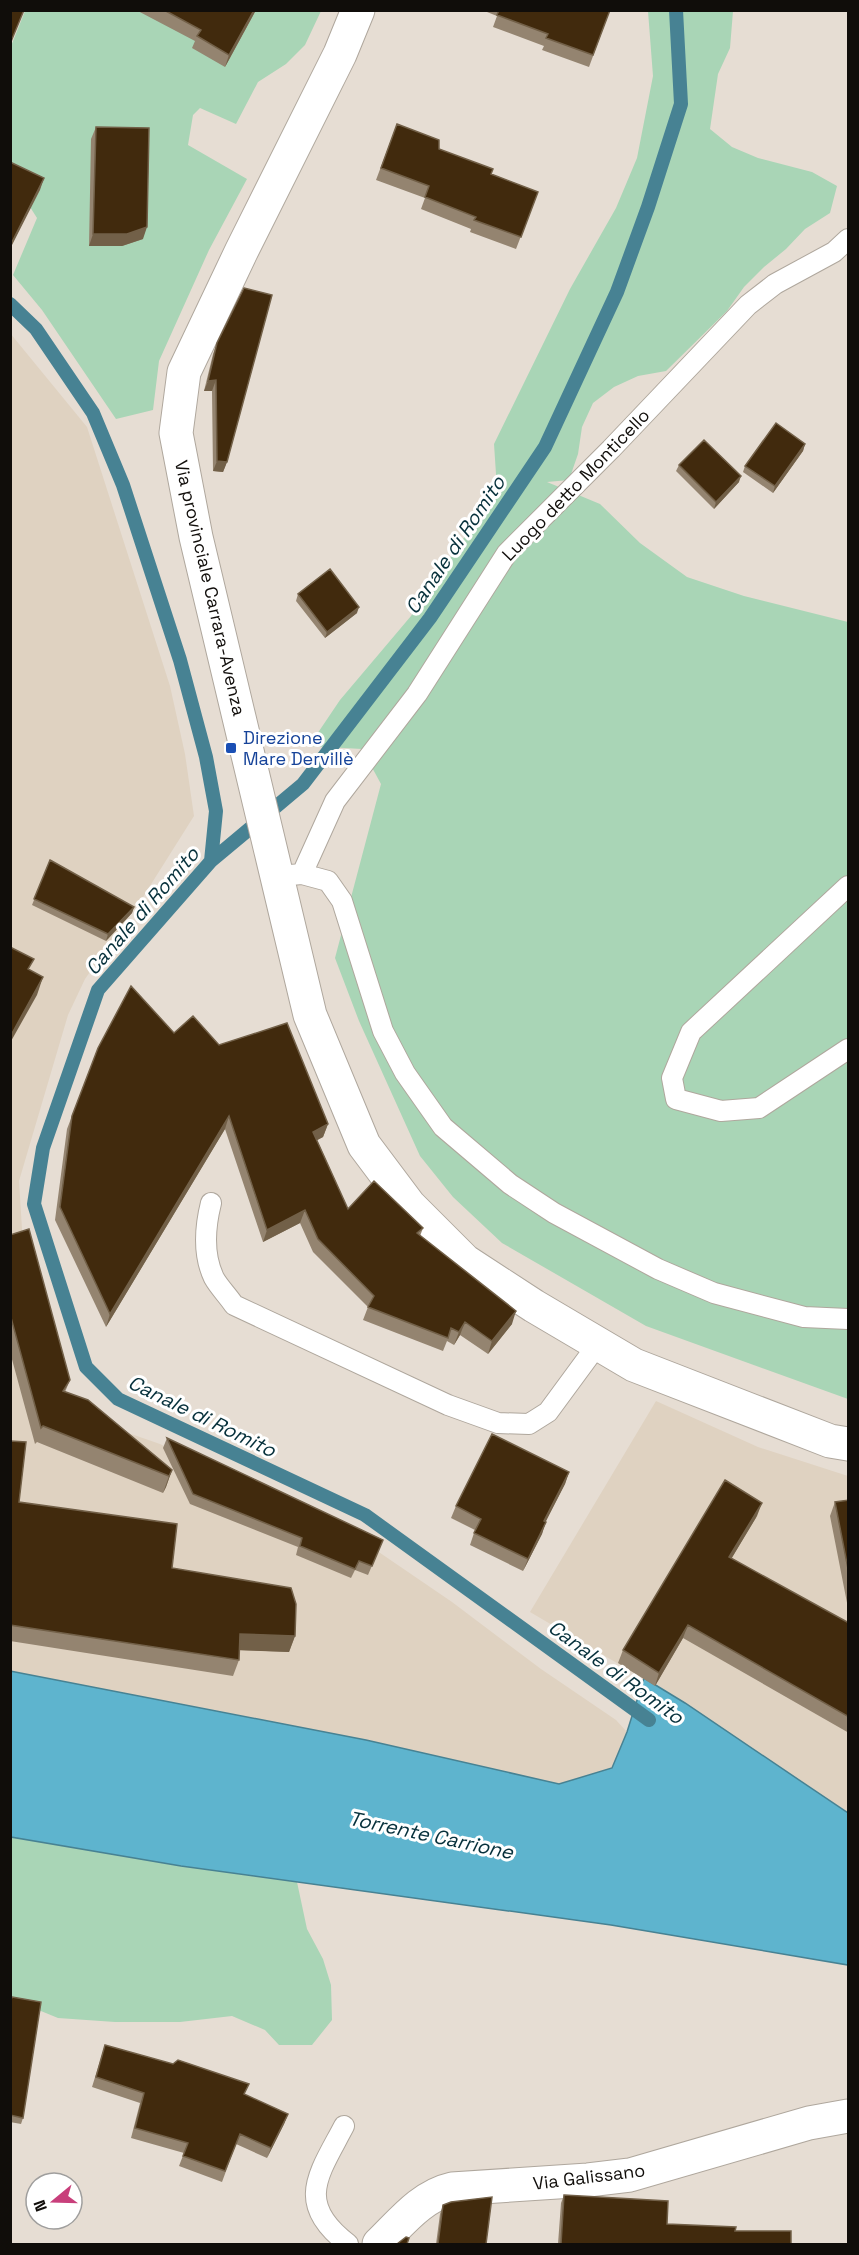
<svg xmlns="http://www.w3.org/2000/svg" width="859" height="2255" font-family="'Space Grotesk',sans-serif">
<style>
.built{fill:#dfd2c1}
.green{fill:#a9d5b6}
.water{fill:#5eb4ce;stroke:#478293;stroke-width:1.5}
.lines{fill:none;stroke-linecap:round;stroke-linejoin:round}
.stream{stroke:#478293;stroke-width:14}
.lane-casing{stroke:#afa79d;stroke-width:22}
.street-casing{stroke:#afa79d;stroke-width:35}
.secondary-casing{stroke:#afa79d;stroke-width:35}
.lane{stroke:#fff;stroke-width:20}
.street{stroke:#fff;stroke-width:33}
.secondary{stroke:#fff;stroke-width:33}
.wall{fill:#948470}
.shaded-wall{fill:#726048}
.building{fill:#412a0d;stroke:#726048;stroke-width:1.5}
.transit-dot{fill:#1a4fb4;stroke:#fff;stroke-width:2}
.labels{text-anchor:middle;stroke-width:6;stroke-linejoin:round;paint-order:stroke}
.street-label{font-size:18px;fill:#100d0a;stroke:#fff}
.transit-label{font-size:18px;fill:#164399;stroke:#fff;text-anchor:start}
.water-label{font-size:20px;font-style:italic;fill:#06303b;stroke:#fff}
</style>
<rect width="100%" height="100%" fill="#e6ddd3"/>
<path class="built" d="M 10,333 L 87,427 L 170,686 L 185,754 L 194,816 L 143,897 L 85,979 L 68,1015 L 19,1181 L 23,1245 L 65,1402 L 82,1417 L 160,1444 L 367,1544 L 452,1602 L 541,1669 L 616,1720 L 627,1732 L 612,1768 L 559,1784 L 366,1740 L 11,1671 Z
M 656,1401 L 758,1447 L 848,1476 L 848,1813 L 685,1703 L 530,1612 Z"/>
<path class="green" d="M 25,11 L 321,11 L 305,45 L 286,64 L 258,82 L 236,124 L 200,108 L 193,115 L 188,145 L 247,179 L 209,250 L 159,361 L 153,410 L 116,419 L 42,310 L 13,275 L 37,218 L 11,177 L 11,46 Z
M 648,11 L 733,11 L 730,48 L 718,74 L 710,129 L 732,147 L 758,158 L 812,172 L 837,186 L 830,213 L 805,229 L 786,249 L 764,267 L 744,287 L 727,311 L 666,371 L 638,376 L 614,387 L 593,403 L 582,427 L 578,454 L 569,480 L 547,482 L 600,504 L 640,543 L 687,577 L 744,596 L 848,622 L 848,1399 L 646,1326 L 502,1243 L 453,1197 L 420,1156 L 359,1021 L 335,958 L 381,784 L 362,749 L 309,746 L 340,700 L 411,616 L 497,489 L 494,444 L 570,289 L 616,208 L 637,158 L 653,76 Z
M 11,1837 L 181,1866 L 297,1882 L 307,1929 L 323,1959 L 331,1985 L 332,2020 L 312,2045 L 279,2045 L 265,2030 L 232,2016 L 180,2022 L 115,2022 L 58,2018 L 14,2000 L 11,2004 Z"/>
<path class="water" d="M 10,1671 L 366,1740 L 559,1784 L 612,1768 L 627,1732 L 644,1678 L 685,1703 L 848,1813 L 848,1965 L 611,1925 L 181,1866 L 11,1837 Z"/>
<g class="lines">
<path class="stream" d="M 10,304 L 36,329 L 93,413 L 123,485 L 180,660 L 206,757 L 216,811 L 211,861
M 649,1720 L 365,1515 L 118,1399 L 86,1367 L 34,1204 L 43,1148 L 98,990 L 211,861 L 303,784 L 430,618 L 545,447 L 617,292 L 648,207 L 681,104 L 676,10"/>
<g class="lane-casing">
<path id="lane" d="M 302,874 L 335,801 L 417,694 L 507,553 L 611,449 L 748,305 L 775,284 L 834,252 L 848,239
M 290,875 L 302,874 L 328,881 L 342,901 L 383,1031 L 405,1073 L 443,1127 L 510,1184 L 554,1213 L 658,1269 L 714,1293 L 804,1317 L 848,1319
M 848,886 L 691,1032 L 672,1078 L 676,1099 L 721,1111 L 759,1108 L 848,1049
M 211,1203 C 205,1227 203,1255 214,1278 C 219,1287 228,1296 234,1305 L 448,1405 L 498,1423 L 529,1424 L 548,1412 L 598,1344
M 344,2126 C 319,2174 294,2203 348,2244"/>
</g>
<g class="street-casing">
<path id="street" d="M 379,2244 C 400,2224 421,2196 452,2189 L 588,2180 L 630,2175 L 809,2123 L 848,2116"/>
</g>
<g class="secondary-casing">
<path id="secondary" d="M 358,10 L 340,54 L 241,252 L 184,372 L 176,433 L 196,537 L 310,1015 L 364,1145 L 409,1205 L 465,1261 L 534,1306 L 634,1365 L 830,1441 L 848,1444"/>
</g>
<use href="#lane" class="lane"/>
<use href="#street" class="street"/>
<use href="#secondary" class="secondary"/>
</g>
<path class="wall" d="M 136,10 L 256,10 L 225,67 L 192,48 L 195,41 Z
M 482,10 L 610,10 L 589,67 L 542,50 L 544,46 L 493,27 L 497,16 Z
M 397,124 L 439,149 L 491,174 L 538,192 L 516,249 L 470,232 L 471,229 L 421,209 L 425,198 L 376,180 Z
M 96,127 L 143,239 L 122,246 L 89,246 L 91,139 Z
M 217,343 L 227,462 L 223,472 L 213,471 L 212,391 L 204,391 L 213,354 Z
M 805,444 L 803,451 L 773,493 L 743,472 L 745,466 Z
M 679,465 L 739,482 L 714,509 L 676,471 Z
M 298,594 L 357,613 L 325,638 L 296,601 Z
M 50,860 L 134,907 L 132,913 L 106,941 L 32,905 Z
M 174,1033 L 219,1045 L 328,1124 L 323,1137 L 317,1140 L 348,1209 L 423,1228 L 420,1236 L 512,1324 L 488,1354 L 460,1335 L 454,1345 L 447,1341 L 443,1351 L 363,1320 L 368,1307 L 313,1252 L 300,1223 L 263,1242 L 225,1129 L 106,1327 L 55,1220 L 67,1129 L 98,1048 Z
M 10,1235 L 70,1380 L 65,1392 L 172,1470 L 166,1487 L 163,1493 L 37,1442 L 35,1444 L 10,1352 Z
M 167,1438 L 383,1540 L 368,1575 L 355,1570 L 351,1578 L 296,1555 L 298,1547 L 190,1504 L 163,1448 Z
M 10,1441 L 19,1502 L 172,1568 L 295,1636 L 289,1652 L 239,1650 L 239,1660 L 233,1676 L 10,1641 Z
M 569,1472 L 565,1484 L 545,1522 L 542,1534 L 523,1571 L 470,1545 L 475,1530 L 451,1518 L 456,1506 Z
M 849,1500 L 849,1613 L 830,1516 L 835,1502 Z
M 757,1516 L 731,1559 L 849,1623 L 849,1733 L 683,1638 L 655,1686 L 618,1663 L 623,1650 Z
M 12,1997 L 23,2118 L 21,2124 L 10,2122 L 10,2000 Z
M 105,2045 L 245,2095 L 288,2114 L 284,2124 L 267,2158 L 236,2144 L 222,2182 L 179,2166 L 184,2153 L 131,2138 L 140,2103 L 92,2087 Z
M 564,2195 L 667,2224 L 735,2231 L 791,2244 L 558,2244 L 561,2203 Z
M 443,2205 L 486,2244 L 436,2244 L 440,2214 Z"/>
<path class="shaded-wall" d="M 254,10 L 256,10 L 225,67 L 229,55 Z
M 44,178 L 40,190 L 10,249 L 10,246 Z
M 147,227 L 143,239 L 122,246 L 89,246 L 93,234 Z
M 216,380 L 212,391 L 204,391 L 208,381 Z
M 805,444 L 803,451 L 773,493 L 775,486 Z
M 217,461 L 227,462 L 223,472 L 213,471 Z
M 741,476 L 739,482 L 714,509 L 716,502 Z
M 359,607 L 357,613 L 325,638 L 327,632 Z
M 134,907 L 132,913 L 106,941 L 108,934 Z
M 43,977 L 37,995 L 10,1043 L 10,1037 Z
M 229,1116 L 225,1129 L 106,1327 L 110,1314 Z
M 328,1124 L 323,1137 L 308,1145 L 313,1132 Z
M 305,1210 L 300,1223 L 263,1242 L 267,1230 Z
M 516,1311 L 512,1324 L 488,1354 L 492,1341 Z
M 465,1322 L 460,1335 L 454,1345 L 459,1332 Z
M 172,1470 L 166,1487 L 163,1493 L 169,1476 Z
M 569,1472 L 565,1484 L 540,1533 L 544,1521 Z
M 762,1503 L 757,1516 L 724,1571 L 729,1557 Z
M 546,1522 L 542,1534 L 523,1571 L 528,1559 Z
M 688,1625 L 683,1638 L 655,1686 L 659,1673 Z
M 240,1634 L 295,1636 L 289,1652 L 235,1650 Z
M 288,2114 L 284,2124 L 267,2158 L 271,2148 Z"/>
<path class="building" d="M 10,10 L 24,10 L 10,44 Z
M 164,10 L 254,10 L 229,55 L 197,36 L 201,30 Z
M 499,10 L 610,10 L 593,55 L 546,38 L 548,34 L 497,15 Z
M 397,124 L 439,140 L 439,149 L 493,169 L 491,174 L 538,192 L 521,237 L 474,220 L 476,217 L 425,197 L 429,186 L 381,168 Z
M 96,127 L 149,128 L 147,227 L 127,234 L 93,234 Z
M 10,162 L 44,178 L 10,246 Z
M 244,288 L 272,295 L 227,462 L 217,461 L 216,380 L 208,381 L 217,343 Z
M 776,423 L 805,444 L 775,486 L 745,466 Z
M 704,440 L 741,476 L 716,502 L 679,465 Z
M 330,569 L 359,607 L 327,632 L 298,594 Z
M 50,860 L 134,907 L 108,934 L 34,899 Z
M 10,947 L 34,959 L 28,969 L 43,977 L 10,1037 Z
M 131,986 L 174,1033 L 193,1016 L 219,1045 L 287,1023 L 328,1124 L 313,1132 L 348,1209 L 374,1181 L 423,1228 L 417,1233 L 516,1311 L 492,1341 L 465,1322 L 459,1332 L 451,1328 L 448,1338 L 368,1307 L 374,1296 L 318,1239 L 305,1210 L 267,1230 L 229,1116 L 110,1314 L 60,1207 L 72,1116 L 98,1048 Z
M 29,1229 L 70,1380 L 63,1391 L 88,1400 L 172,1470 L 169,1476 L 43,1426 L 41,1428 L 10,1314 L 10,1235 Z
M 492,1434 L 569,1472 L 544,1521 L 546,1522 L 528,1559 L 474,1533 L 481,1519 L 456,1506 Z
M 167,1438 L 383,1540 L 372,1566 L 359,1561 L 355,1569 L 300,1546 L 302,1538 L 193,1494 Z
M 10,1441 L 26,1442 L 19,1502 L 177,1524 L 172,1568 L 291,1588 L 296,1604 L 295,1636 L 240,1634 L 239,1660 L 10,1625 Z
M 725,1480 L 762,1503 L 729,1557 L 849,1623 L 849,1717 L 688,1625 L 659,1673 L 623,1650 Z
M 849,1500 L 849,1574 L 835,1502 Z
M 12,1997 L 41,2002 L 23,2118 L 10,2115 L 10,2003 Z
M 105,2045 L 173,2064 L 178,2060 L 249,2084 L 244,2094 L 288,2114 L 271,2148 L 240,2134 L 225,2171 L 183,2156 L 188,2143 L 135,2128 L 144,2093 L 96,2077 Z
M 564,2195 L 668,2201 L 667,2224 L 736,2227 L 735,2231 L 791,2231 L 791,2244 L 561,2244 Z
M 492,2197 L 486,2244 L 438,2244 L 443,2205 L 451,2202 Z
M 406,2237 L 409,2238 L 407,2244 L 397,2244 Z"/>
<rect class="transit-dot" x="225" y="742" width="12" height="12" rx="3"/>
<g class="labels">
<g class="street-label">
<text transform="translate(576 485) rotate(-46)" y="6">Luogo detto Monticello</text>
<text transform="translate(210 588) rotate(77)" y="6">Via provinciale Carrara-Avenza</text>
<text transform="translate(589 2177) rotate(-7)" y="6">Via Galissano</text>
</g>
<g class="transit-label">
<text x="243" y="744">Direzione<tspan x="243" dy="21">Mare Dervillè</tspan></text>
</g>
<g class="water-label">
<text transform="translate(455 545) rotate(-56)" y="7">Canale di Romito</text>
<text transform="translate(142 911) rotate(-49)" y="7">Canale di Romito</text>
<text transform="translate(202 1416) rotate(26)" y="7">Canale di Romito</text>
<text transform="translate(616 1672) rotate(36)" y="7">Canale di Romito</text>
<text transform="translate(431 1835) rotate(12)" y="7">Torrente Carrione</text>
</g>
</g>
<rect width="859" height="2255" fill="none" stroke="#100d0a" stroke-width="24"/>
<g transform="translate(54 2201) rotate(251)"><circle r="28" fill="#ffffff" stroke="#9f9e9d" stroke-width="1.5"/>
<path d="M0-4.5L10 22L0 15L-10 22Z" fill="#c83f7b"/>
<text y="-9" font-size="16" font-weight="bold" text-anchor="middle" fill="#100d0a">N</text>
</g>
</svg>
